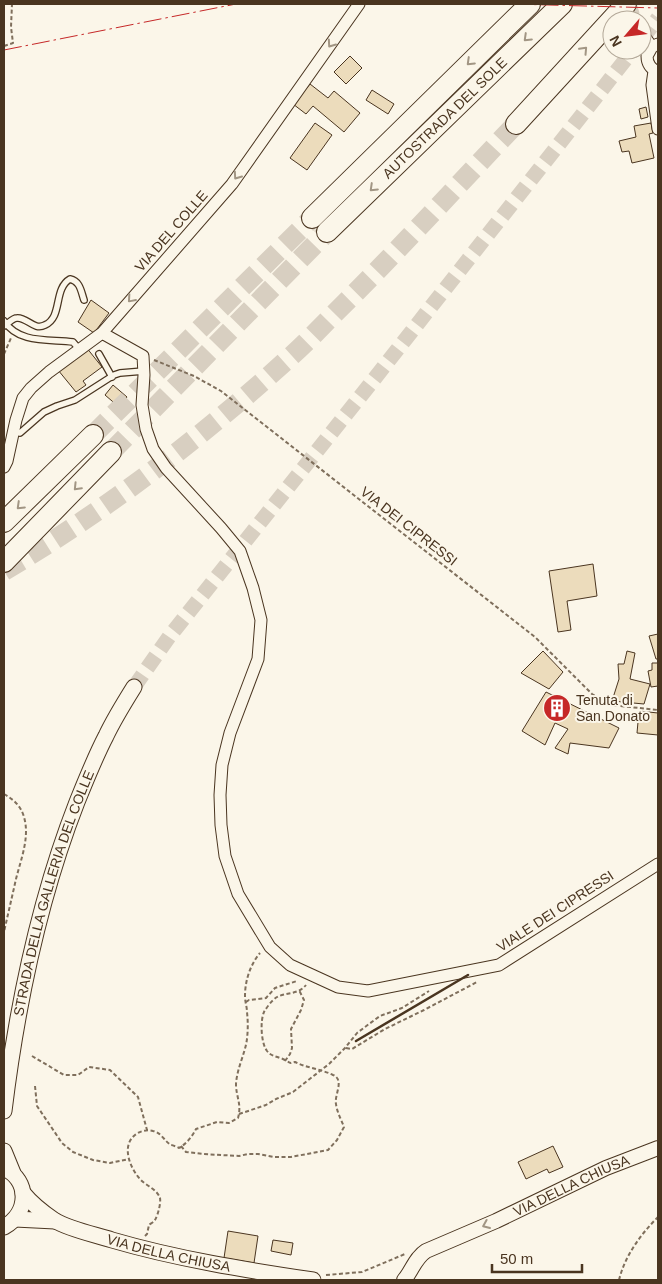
<svg xmlns="http://www.w3.org/2000/svg" width="662" height="1284" font-family="Helvetica,sans-serif">
<style>
.building{fill:#ecdcbc;stroke:#4a3520}
.lines{fill:none;stroke-linecap:round;stroke-linejoin:round}
.minor-tunnel{stroke:#d8cfc1;stroke-width:11;stroke-dasharray:11 5.5;stroke-linecap:butt}
.secondary-tunnel{stroke:#d8cfc1;stroke-width:15;stroke-dasharray:15 8;stroke-linecap:butt}
.motorway-tunnel{stroke:#d8cfc1;stroke-width:20;stroke-dasharray:20 10;stroke-linecap:butt}
.service-casing{stroke:#4a3520;stroke-width:8}
.minor-casing{stroke:#4a3520;stroke-width:13}
.tertiary-casing{stroke:#4a3520;stroke-width:16}
.secondary-casing{stroke:#4a3520;stroke-width:17}
.motorway-casing{stroke:#4a3520;stroke-width:22}
.path{stroke:#7f6f5c;stroke-width:2;stroke-dasharray:4 2.5;stroke-linecap:butt}
.service{stroke:#fbf6e9;stroke-width:5.5}
.minor{stroke:#fbf6e9;stroke-width:11}
.tertiary{stroke:#fbf6e9;stroke-width:14}
.secondary{stroke:#fbf6e9;stroke-width:15}
.motorway{stroke:#fbf6e9;stroke-width:20}
.wall{stroke:#4a3520;stroke-width:2.5}
.power{stroke:#c62828;stroke-width:1;stroke-dasharray:18 4 2.5 4;stroke-linecap:butt}
.oneway{stroke:#a29684}
.labels{text-anchor:middle;stroke-width:4;stroke-linejoin:round;paint-order:stroke}
.street-label{font-size:14px;fill:#4a3520;stroke:#fbf6e9}
.poi-label{font-size:14px;fill:#4a3520;stroke:#fbf6e9;text-anchor:start}
</style>
<rect width="100%" height="100%" fill="#fbf6e9"/>
<path class="building" d="M 350,56 L 362,68 L 346,84 L 334,72 Z
M 310,84 L 328,98 L 334,91 L 360,113 L 344,132 L 313,106 L 306,114 L 293,104 Z
M 372,90 L 394,104 L 388,114 L 366,100 Z
M 646,107 L 648,117 L 641,119 L 639,109 Z
M 315,123 L 332,135 L 307,170 L 290,158 Z
M 651,123 L 653,133 L 649,134 L 654,158 L 632,163 L 629,151 L 622,152 L 619,141 L 636,137 L 634,126 Z
M 91,300 L 109,313 L 94,333 L 78,322 Z
M 86,347 L 102,367 L 83,381 L 86,385 L 76,392 L 58,370 Z
M 113,385 L 127,397 L 119,407 L 105,395 Z
M 593,564 L 597,596 L 567,601 L 571,630 L 558,632 L 549,571 Z
M 658,634 L 658,659 L 656,659 L 649,636 Z
M 543,651 L 563,672 L 549,689 L 521,673 Z
M 627,651 L 635,653 L 630,679 L 650,684 L 644,704 L 612,701 L 619,679 L 618,664 L 624,664 Z
M 652,663 L 658,663 L 658,686 L 651,687 L 648,671 L 652,670 Z
M 546,692 L 619,728 L 609,748 L 570,743 L 568,754 L 555,748 L 568,729 L 555,723 L 545,745 L 522,731 Z
M 639,711 L 658,713 L 658,735 L 637,733 Z
M 553,1146 L 563,1167 L 549,1173 L 547,1169 L 526,1179 L 518,1162 Z
M 228,1231 L 258,1236 L 254,1263 L 224,1258 Z
M 273,1240 L 293,1243 L 291,1255 L 271,1251 Z"/>
<g class="lines">
<path class="minor-tunnel" d="M 631,4 L 636,20"/>
<path class="secondary-tunnel" d="M 642,39 L 658,18
M 134,687 L 169,637 L 375,378 L 633,50"/>
<path class="motorway-tunnel" d="M 93,435 L 312,218
M 111,452 L 327,232
M 4,571 C 106,510 201,438 289,358 C 305,344 320,328 335,313 C 397,252 456,187 516,124"/>
<g class="service-casing">
<path id="service" d="M 4,321 C 19,344 49,339 73,342 L 79,349
M 4,326 C 8,324 12,318 17,318 C 27,317 34,331 45,325 C 63,317 53,289 70,279 C 80,281 81,291 84,300
M 99,354 L 112,377
M 13,431 L 20,433 L 44,412 L 57,406 L 75,400 L 114,375 L 120,373 L 144,371"/>
</g>
<g class="minor-casing">
<path id="minor" d="M 642,33 L 652,47
M 658,44 L 652,47 L 647,56 C 647,64 651,69 658,72
M 654,71 L 652,85 L 658,129
M 102,333 L 143,356 L 144,375 L 142,405 L 146,429 L 153,449 L 166,468 L 221,528 L 240,551 L 253,588 L 261,620 L 258,659 L 230,733 L 222,765 L 220,795 L 221,825 L 225,856 L 238,894 L 270,947 L 290,965 L 338,987 L 368,991 L 499,965 L 658,864
M 4,467 L 7,461 L 16,420 L 23,398 L 31,388 L 49,372 L 102,333 L 232,184 L 359,4"/>
</g>
<g class="tertiary-casing">
<g id="tertiary">
<path id="s1" d="M 404,1280 C 412,1271 415,1258 426,1251 L 496,1221 L 606,1168 L 658,1148"/>
</g>
</g>
<g class="secondary-casing">
<g id="secondary">
<path id="s2" d="M 4,1111 C 17,1005 38,902 77,802 C 86,780 95,757 106,736 C 114,719 124,703 134,687"/>
<path d="M 4,1151 L 13,1173"/>
<path d="M 4,1168 C 30,1181 29,1213 4,1227"/>
<path id="s3" d="M 23,1193 C 32,1204 42,1212 54,1220 C 71,1230 93,1234 112,1240 C 177,1259 246,1270 313,1280"/>
<path d="M 15,1219 L 55,1221"/>
</g>
</g>
<g class="motorway-casing">
<g id="motorway">
<path d="M 516,124 L 626,4"/>
<path d="M 312,218 L 530,4"/>
<path id="s4" d="M 327,232 L 562,4"/>
<path d="M 4,522 L 93,435"/>
<path d="M 4,562 L 111,452"/>
</g>
</g>
<path class="path" d="M 4,46 L 13,43 L 11,27 L 12,4
M 4,354 L 11,338
M 154,360 L 194,376 L 221,391 L 535,637 L 592,694 L 611,705 L 658,710
M 4,794 C 13,799 21,806 24,817 C 30,837 21,859 16,879 C 12,897 8,914 4,932
M 246,1002 L 249,1000 L 266,998 L 275,988 L 297,981
M 346,1048 L 352,1049 L 385,1029 L 424,1010 L 477,982
M 32,1056 L 64,1075 L 78,1075 L 89,1067 L 110,1070 L 138,1097 L 147,1130
M 285,1061 L 290,1054 L 292,1048 L 291,1029 L 301,1010 L 304,1000 L 299,990
M 35,1086 L 37,1106 L 62,1143 L 73,1152 L 93,1160 L 110,1163 L 129,1159
M 239,1114 L 266,1105 L 276,1099 L 293,1092 L 329,1064 L 345,1048 L 357,1033 L 369,1024 L 380,1016 L 402,1008 L 429,991
M 181,1146 L 186,1152 L 203,1154 L 239,1156 L 248,1154 L 258,1154 L 274,1157 L 291,1157 L 328,1150 L 337,1140 L 344,1127 C 341,1119 337,1112 336,1104 C 334,1095 345,1080 333,1075 C 321,1069 307,1068 295,1062 L 291,1063 C 288,1062 284,1059 280,1058 C 275,1056 271,1056 267,1051 C 261,1043 260,1021 264,1012 C 267,1007 272,1000 277,997 C 286,992 298,995 306,985
M 145,1236 L 147,1234 L 149,1225 C 150,1224 154,1222 155,1220 C 158,1215 161,1203 160,1198 C 157,1189 146,1186 140,1179 C 130,1168 121,1146 135,1135 C 140,1131 147,1129 153,1131 C 162,1133 164,1141 171,1145 C 172,1145 178,1147 179,1148 C 186,1144 192,1137 196,1129 L 217,1122 L 229,1123 L 238,1118 C 242,1104 236,1097 236,1084 C 237,1068 245,1054 247,1039 C 248,1030 248,1021 247,1012 C 247,1007 245,1002 245,996 C 245,981 250,965 260,953
M 326,1275 L 362,1272 L 405,1254
M 619,1280 C 625,1256 640,1235 658,1217"/>
<use href="#service" class="service"/>
<use href="#minor" class="minor"/>
<use href="#tertiary" class="tertiary"/>
<use href="#secondary" class="secondary"/>
<use href="#motorway" class="motorway"/>
<path class="wall" d="M 356,1041 L 468,975"/>
<path class="power" d="M 512,4 L 658,8
M 4,50 L 236,4"/>
</g>
<defs><path id="oneway-chevron" d="M-2-3.5L2.5 0L-2 3.5" fill="none" stroke-width="1.6" stroke-linecap="round" stroke-linejoin="round" transform="scale(1.25)"/></defs>
<g class="oneway">
<use href="#oneway-chevron" transform="translate(527 38) rotate(136)"/>
<use href="#oneway-chevron" transform="translate(331 44) rotate(125)"/>
<use href="#oneway-chevron" transform="translate(584 50) rotate(-47)"/>
<use href="#oneway-chevron" transform="translate(470 62) rotate(136)"/>
<use href="#oneway-chevron" transform="translate(237 176) rotate(125)"/>
<use href="#oneway-chevron" transform="translate(373 188) rotate(136)"/>
<use href="#oneway-chevron" transform="translate(131 299) rotate(131)"/>
<use href="#oneway-chevron" transform="translate(77 487) rotate(134)"/>
<use href="#oneway-chevron" transform="translate(20 506) rotate(136)"/>
<use href="#oneway-chevron" transform="translate(486 1225) rotate(157)"/>
</g>
<defs>
<g id="building-disc" transform="scale(1.4375)"><circle r="9.5" fill="#c62828" stroke="#fbf6e9"/><path d="M-4-6H4V6H1V3H-1V6H-4ZM-2.5-4.3h1.7v1.8h-1.7ZM.8-4.3h1.7v1.8H.8ZM-2.5-1h1.7V.8h-1.7ZM.8-1h1.7V.8H.8Z" fill="#fff"/></g>
</defs>
<g fill-rule="evenodd">
<use href="#building-disc" x="557" y="708"/>
</g>
<g class="labels">
<g class="street-label">
<text dy="5" stroke="none"><textPath href="#s4" startOffset="164">AUTOSTRADA DEL SOLE</textPath></text>
<text transform="translate(171 231) rotate(-49)" y="5">VIA DEL COLLE</text>
<text transform="translate(409 526) rotate(38)" y="5">VIA DEI CIPRESSI</text>
<text dy="5" stroke="none"><textPath href="#s2" startOffset="224">STRADA DELLA GALLERIA DEL COLLE</textPath></text>
<text transform="translate(555 911) rotate(-33)" y="5">VIALE DEI CIPRESSI</text>
<text dy="5" stroke="none"><textPath href="#s1" startOffset="196">VIA DELLA CHIUSA</textPath></text>
<text dy="5" stroke="none"><textPath href="#s3" startOffset="161">VIA DELLA CHIUSA</textPath></text>
</g>
<g class="poi-label">
<text x="576" y="705">Tenuta di<tspan x="576" dy="16">San Donato</tspan></text>
</g>
</g>
<rect width="662" height="1284" fill="none" stroke="#4a3520" stroke-width="10"/>
<g transform="translate(627 35) rotate(242)"><circle r="24" fill="#fbf6e9" stroke="#b4a999"/>
<path d="M0-4L9 19L0 12L-9 19Z" fill="#c62828"/>
<text y="-8" font-size="14" font-weight="bold" text-anchor="middle" fill="#4a3520">N</text>
</g>
<path d="M492 1264v8h90v-8" fill="none" stroke="#4a3520" stroke-width="2.5"/>
<text x="500" y="1264" font-size="15" fill="#4a3520" stroke="#fbf6e9" stroke-width="4" paint-order="stroke">50 m</text>
</svg>
